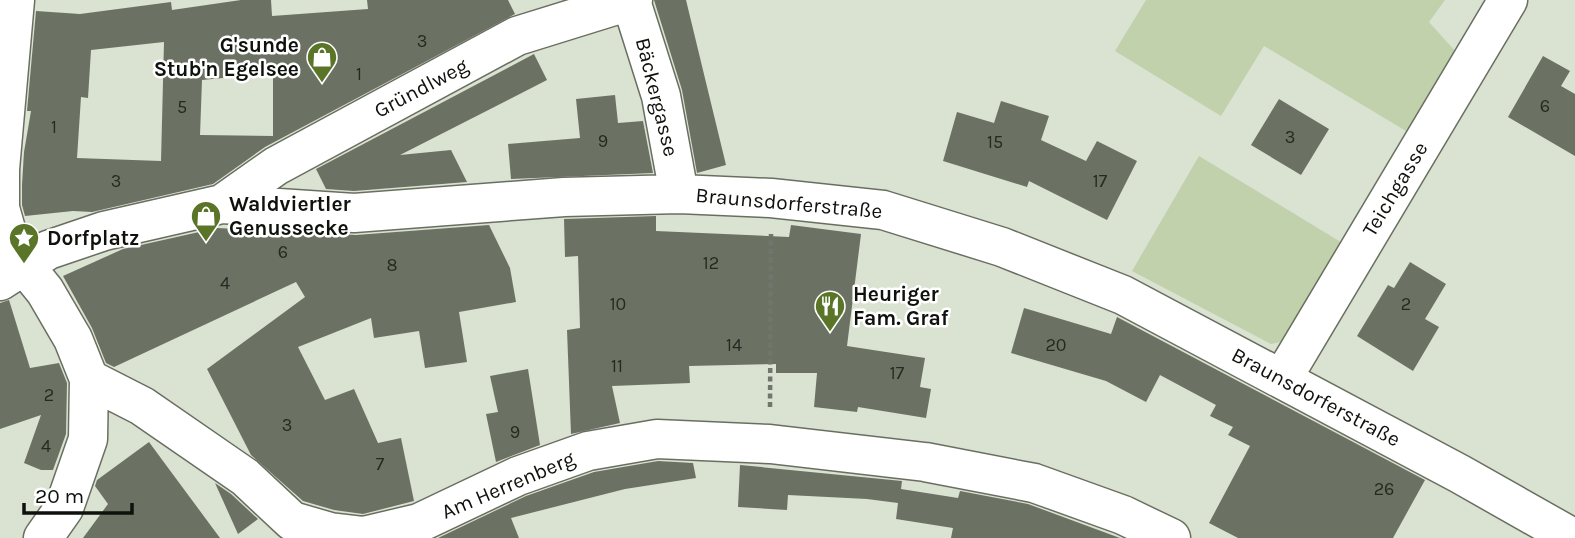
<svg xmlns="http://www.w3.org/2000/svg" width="1575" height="538" font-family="Karla,sans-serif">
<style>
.green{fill:#c1d1ac}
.building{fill:#6c7263;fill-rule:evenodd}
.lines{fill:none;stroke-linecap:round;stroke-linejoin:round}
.minor-casing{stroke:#696f60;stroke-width:41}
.path{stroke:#71766c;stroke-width:4.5;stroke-dasharray:5 3.5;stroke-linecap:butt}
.minor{stroke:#fff;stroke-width:38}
.labels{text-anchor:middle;stroke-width:5;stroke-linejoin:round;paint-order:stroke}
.number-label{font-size:18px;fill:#262922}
.poi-label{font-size:21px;font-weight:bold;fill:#0f110c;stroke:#fff;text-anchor:start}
.street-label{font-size:21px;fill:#0f110c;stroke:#fff}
</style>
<rect width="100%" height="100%" fill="#dae2d1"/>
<path class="green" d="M 1146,0 L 1445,0 L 1429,22 L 1456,52 L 1411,134 L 1264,46 L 1221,116 L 1115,51 Z
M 1199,156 L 1344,244 L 1286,341 L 1271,344 L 1132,271 Z"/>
<path class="building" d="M 241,0 L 271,0 L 272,16 L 368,9 L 367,0 L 508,0 L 515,14 L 265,147 L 213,184 L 92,212 L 73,211 L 25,216 L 22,205 L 22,185 L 24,152 L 31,111 L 27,111 L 36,11 L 80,14 L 171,2 L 172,10 ZM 164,42 L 161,161 L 77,158 L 81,97 L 88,98 L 91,50 ZM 273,73 L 273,136 L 200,135 L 202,80 Z
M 654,0 L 686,0 L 726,165 L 697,173 L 682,90 Z
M 534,54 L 547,80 L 400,155 L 451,150 L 467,182 L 354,191 L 326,189 L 316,169 Z
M 1543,56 L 1570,71 L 1561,86 L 1575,94 L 1575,156 L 1508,117 Z
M 615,95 L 618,123 L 643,121 L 653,173 L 511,179 L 508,144 L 580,138 L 576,99 Z
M 1279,99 L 1329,129 L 1301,175 L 1251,145 Z
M 1001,101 L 1049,116 L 1041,140 L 1086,161 L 1097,141 L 1137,161 L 1107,220 L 1029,181 L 1027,187 L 943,161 L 957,112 L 994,123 Z
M 656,216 L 656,231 L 789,237 L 791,225 L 861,234 L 847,346 L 925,358 L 920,387 L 931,389 L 926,418 L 858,407 L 857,412 L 814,407 L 817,373 L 776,373 L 776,364 L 689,366 L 690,383 L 612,386 L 620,423 L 571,434 L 567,330 L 580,328 L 578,256 L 565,257 L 564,219 Z
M 489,225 L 510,268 L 516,302 L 459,312 L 467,362 L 425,368 L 419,331 L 374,338 L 371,318 L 298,347 L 325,400 L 354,389 L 378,443 L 401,438 L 414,501 L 363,514 L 334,510 L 303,501 L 251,455 L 207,369 L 305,297 L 296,282 L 114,367 L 106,363 L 92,328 L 63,276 L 123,249 L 217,228 L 356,235 Z
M 1410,262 L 1446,284 L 1425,319 L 1439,327 L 1413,371 L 1357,336 L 1388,285 L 1394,288 Z
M 9,300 L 30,368 L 59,363 L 67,383 L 66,434 L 53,470 L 41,470 L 24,463 L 41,415 L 0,429 L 0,303 Z
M 1024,308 L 1111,334 L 1117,317 L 1425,480 L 1393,538 L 1238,538 L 1209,523 L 1250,446 L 1228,435 L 1233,427 L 1210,416 L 1216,405 L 1160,375 L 1146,402 L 1106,381 L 1011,353 Z
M 528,369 L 540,445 L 496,462 L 486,414 L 498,412 L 490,376 Z
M 149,442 L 163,461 L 220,538 L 83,538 L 108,504 L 95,486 L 97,480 Z
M 658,461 L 693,463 L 696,478 L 625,489 L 511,518 L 519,538 L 438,538 L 526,496 L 594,472 Z
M 740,465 L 902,481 L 901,489 L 958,498 L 960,491 L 1028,504 L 1120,538 L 951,538 L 953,528 L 896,519 L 898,503 L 867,499 L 788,495 L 787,510 L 738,507 Z
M 215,483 L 231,494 L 258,519 L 238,534 Z"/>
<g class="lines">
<g class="minor-casing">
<path id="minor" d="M 631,1 L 661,96 L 679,194
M 222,204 L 276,166 L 517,36 L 633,0
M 0,206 L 0,169 L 15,0
M 0,208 L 9,240 L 24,265 L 45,291 L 73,339 L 89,379 L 88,439 L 64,508 L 43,538
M 0,281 L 48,250 L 104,231 L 222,204 L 354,213 L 564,197 L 679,194 L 771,198 L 883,210 L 1002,247 L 1123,295 L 1460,474 L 1573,538
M 89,379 L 142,406 L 245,477 L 292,521 L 330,532 L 364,536 L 419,523 L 518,476 L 588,451 L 657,439 L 770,444 L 925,462 L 1034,483 L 1123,515 L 1171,538
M 1282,379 L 1508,0"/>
</g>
<path class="path" d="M 770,407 L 771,234"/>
<use href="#minor" class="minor"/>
</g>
<defs>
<g id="shop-pin" transform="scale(1.575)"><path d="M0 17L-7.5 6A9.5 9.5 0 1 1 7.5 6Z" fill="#5b7528" stroke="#fff"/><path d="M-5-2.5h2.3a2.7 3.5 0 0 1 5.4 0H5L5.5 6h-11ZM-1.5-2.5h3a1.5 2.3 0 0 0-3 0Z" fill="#fff"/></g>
<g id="sight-pin" transform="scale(1.575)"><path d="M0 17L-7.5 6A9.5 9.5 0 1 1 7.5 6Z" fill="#5b7528" stroke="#fff"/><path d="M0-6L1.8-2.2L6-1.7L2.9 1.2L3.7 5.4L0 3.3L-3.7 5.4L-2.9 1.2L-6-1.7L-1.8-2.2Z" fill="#fff"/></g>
<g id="restaurant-pin" transform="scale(1.575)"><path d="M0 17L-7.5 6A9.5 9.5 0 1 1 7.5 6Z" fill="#5b7528" stroke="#fff"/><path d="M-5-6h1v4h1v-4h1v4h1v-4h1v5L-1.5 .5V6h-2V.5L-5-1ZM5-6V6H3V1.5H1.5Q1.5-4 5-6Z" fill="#fff"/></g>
</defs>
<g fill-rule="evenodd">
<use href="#shop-pin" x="322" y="57"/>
<use href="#shop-pin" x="206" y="216"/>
<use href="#sight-pin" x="24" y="238"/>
<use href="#restaurant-pin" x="830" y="306"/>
</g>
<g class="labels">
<g class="number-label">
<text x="422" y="47">3</text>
<text x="359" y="80">1</text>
<text x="1545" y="112">6</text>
<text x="182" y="113">5</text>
<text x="54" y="133">1</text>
<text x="1290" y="143">3</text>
<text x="603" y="147">9</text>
<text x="995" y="148">15</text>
<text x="116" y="187">3</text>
<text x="1100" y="187">17</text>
<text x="283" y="258">6</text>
<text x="711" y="269">12</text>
<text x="392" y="271">8</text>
<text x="225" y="289">4</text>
<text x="618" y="310">10</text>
<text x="1406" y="310">2</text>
<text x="734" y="351">14</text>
<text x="1056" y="351">20</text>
<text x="617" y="372">11</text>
<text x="897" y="379">17</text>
<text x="49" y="401">2</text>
<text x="287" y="431">3</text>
<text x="515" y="438">9</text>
<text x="46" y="452">4</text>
<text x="380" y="470">7</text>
<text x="1384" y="495">26</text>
</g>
<g class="poi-label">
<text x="299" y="52" text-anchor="end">G'sunde<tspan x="299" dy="24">Stub'n Egelsee</tspan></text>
<text x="229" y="211">Waldviertler<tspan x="229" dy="24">Genussecke</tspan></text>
<text x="47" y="245">Dorfplatz</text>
<text x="853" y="301">Heuriger<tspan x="853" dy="24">Fam. Graf</tspan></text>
</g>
<g class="street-label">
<text transform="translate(421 88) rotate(-28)" y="7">Gründlweg</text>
<text transform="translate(657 97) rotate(76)" y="7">Bäckergasse</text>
<text transform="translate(1395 189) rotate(-59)" y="7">Teichgasse</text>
<text transform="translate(789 203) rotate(5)" y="7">Braunsdorferstraße</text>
<text transform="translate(1316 397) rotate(28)" y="7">Braunsdorferstraße</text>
<text transform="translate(508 485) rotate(-23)" y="7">Am Herrenberg</text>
</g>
</g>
<path d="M24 503v10h108v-10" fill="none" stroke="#0f110c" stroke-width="3.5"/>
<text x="35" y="503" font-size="21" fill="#0f110c" stroke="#ffffff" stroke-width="5" paint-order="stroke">20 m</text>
</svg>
